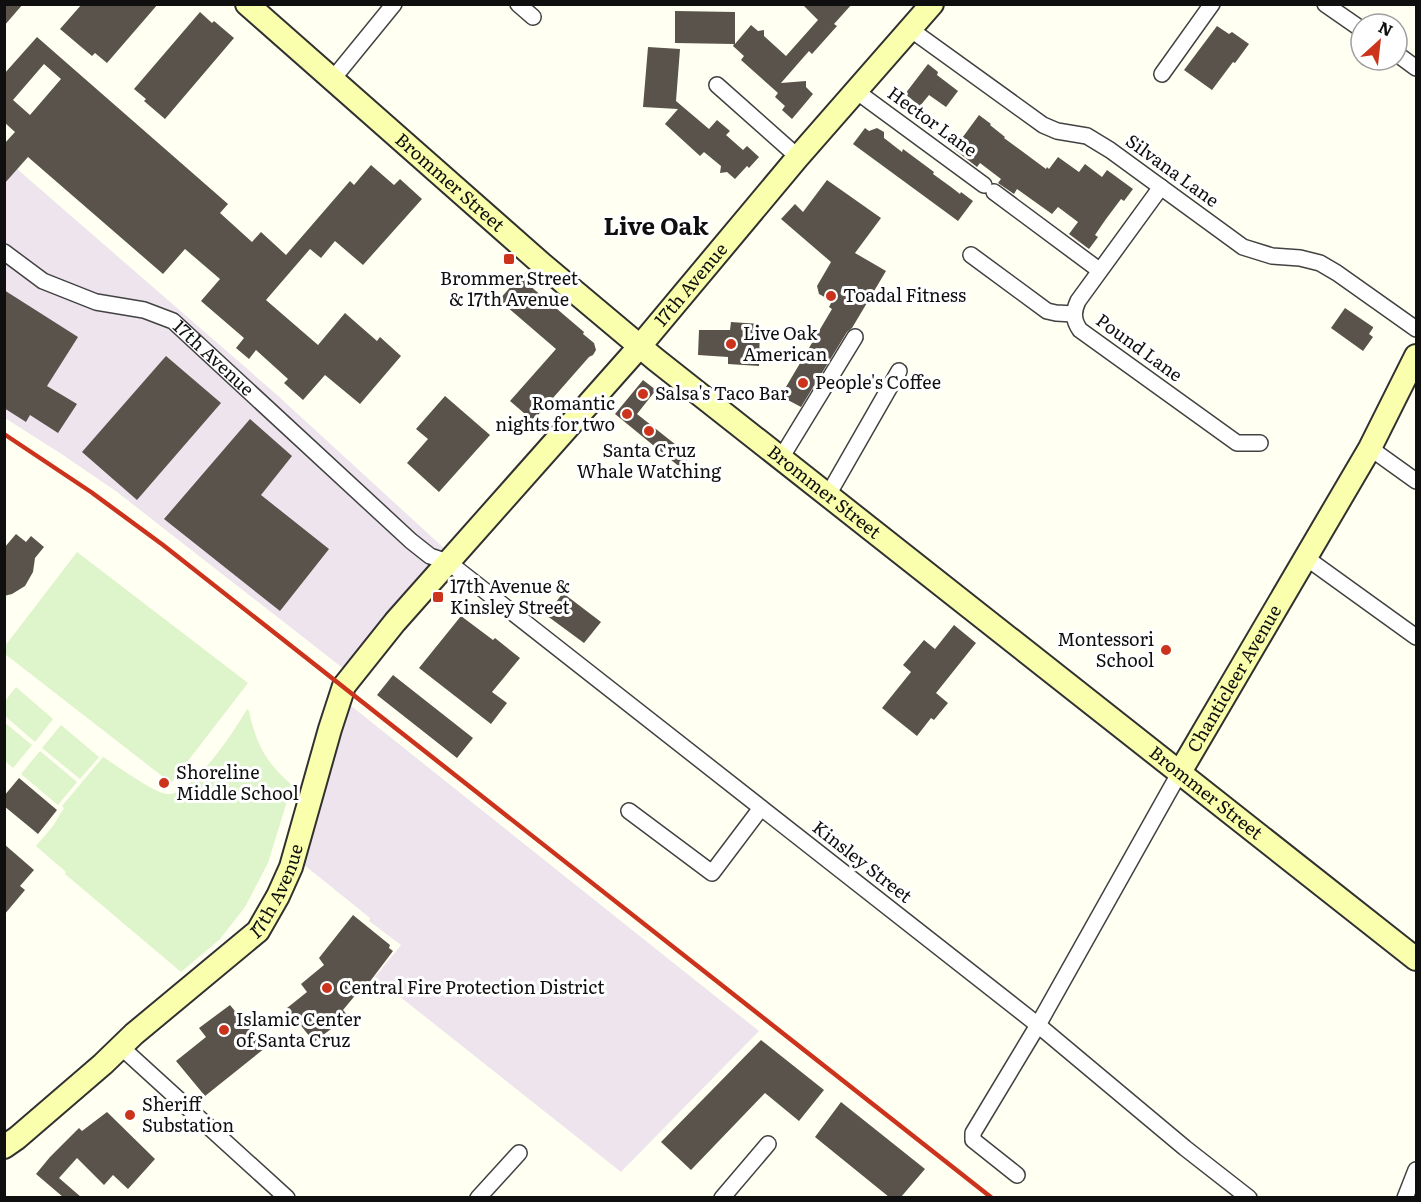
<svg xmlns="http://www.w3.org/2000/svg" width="1421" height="1202" font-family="Literata,serif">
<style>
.industrial{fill:#eee4ee}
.pitch{fill:#def4ca}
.building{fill:#59534b;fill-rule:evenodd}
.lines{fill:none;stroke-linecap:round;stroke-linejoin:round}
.street-casing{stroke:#424242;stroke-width:18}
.secondary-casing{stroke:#313131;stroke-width:26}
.street{stroke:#fff;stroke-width:15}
.secondary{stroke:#faffad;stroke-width:22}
.rail{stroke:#cb331c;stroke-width:4.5}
.poi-dot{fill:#cb331c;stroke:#fff;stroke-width:2}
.labels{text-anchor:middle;stroke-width:6;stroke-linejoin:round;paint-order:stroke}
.street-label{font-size:18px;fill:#0f0f0f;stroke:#fff}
.poi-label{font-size:18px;fill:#0f0f0f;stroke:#fff;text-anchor:start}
.district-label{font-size:24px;font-weight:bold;fill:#0f0f0f;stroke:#fff}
</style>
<rect width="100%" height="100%" fill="#fffff2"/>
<path class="industrial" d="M 16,168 L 276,394 L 458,561 L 358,680 L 117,492 L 63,455 L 5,418 L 4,181 Z
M 345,701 L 759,1031 L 621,1172 L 375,977 L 401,945 L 369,921 L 370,918 L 303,864 Z"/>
<path class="pitch" d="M 77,552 L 248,683 L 171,783 L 5,654 L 5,646 Z
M 16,687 L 53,719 L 35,742 L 5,716 L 5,701 Z
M 247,709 L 249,711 C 256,744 266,763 292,785 L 268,863 L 245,907 L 220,939 L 181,972 L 65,874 L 66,872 L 36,846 L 53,826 L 64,808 L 62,806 L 103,757 C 116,765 154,793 167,794 C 191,797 236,729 247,709 Z
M 4,722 L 32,745 L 13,768 L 5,761 Z
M 61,725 L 99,757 L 80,779 L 42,748 Z
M 40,751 L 77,782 L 58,805 L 21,774 Z"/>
<path class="building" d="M 4,4 L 23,4 L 4,26 Z
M 82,4 L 158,4 L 107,63 L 95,53 L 92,56 L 60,29 Z
M 802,4 L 852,4 L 834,24 L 837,26 L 812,54 L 809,51 L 781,83 L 806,81 L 806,87 L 813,94 L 792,119 L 782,110 L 785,106 L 775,97 L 778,93 L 741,60 L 744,56 L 733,46 L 734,44 L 675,43 L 675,11 L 735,12 L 735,44 L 751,25 L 758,31 L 764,30 L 764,36 L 786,56 L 818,20 Z
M 200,12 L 212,23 L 214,21 L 234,38 L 165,119 L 144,101 L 146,99 L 134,89 Z
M 1217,26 L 1229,34 L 1232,32 L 1249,44 L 1235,63 L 1233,62 L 1212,90 L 1184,70 Z
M 37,37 L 228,204 L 220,213 L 252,242 L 261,232 L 286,255 L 350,181 L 354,185 L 371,165 L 394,185 L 400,179 L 422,199 L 363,265 L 335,241 L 321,258 L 310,249 L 266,300 L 318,345 L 345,313 L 377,341 L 380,337 L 401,356 L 360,404 L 325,375 L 303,400 L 284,383 L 288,379 L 256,350 L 249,359 L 236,348 L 244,338 L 201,301 L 220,279 L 185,249 L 163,274 L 28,157 L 4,184 L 4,144 L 15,132 L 4,122 L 4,74 ZM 44,64 L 61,79 L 30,115 L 13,100 Z
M 648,47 L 680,49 L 676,101 L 709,129 L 717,120 L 730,131 L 726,135 L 743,150 L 747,146 L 759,157 L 749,168 L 747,166 L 735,179 L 727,172 L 720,173 L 721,166 L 704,152 L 700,156 L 665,124 L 678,109 L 643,107 Z
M 928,64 L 938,72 L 937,75 L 958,91 L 946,107 L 929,95 L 920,106 L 905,94 Z
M 979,115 L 991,124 L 990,125 L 1005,137 L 1004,138 L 1046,169 L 1047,167 L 1049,169 L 1058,157 L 1079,172 L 1085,164 L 1102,177 L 1107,170 L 1133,189 L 1124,201 L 1121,199 L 1106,219 L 1095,235 L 1098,237 L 1089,249 L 1069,234 L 1078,222 L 1058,207 L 1052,214 L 1017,189 L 1014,194 L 998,183 L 1001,179 L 980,163 L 977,167 L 954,149 Z
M 865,128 L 869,131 L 877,128 L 884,132 L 884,138 L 902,152 L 903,149 L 934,172 L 933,174 L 951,187 L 960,194 L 961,192 L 973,201 L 958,221 L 853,144 Z
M 827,180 L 881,218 L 855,253 L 886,271 L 852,328 L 847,332 L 801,407 L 784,398 L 783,392 L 832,309 L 829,307 L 832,301 L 819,294 L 817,286 L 831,262 L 781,219 L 795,204 L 803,212 Z
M 528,270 L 536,277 L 529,285 L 584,332 L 583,334 L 594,343 L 596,350 L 593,355 L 589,357 L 538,415 L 537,414 L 532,420 L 510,401 L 556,349 L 499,300 L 514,283 L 515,285 Z
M 4,290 L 78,337 L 47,386 L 77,404 L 58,433 L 30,415 L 26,422 L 4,408 Z
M 1345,308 L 1373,327 L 1373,328 L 1369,334 L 1373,337 L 1363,351 L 1331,328 Z
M 731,322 L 760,324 L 759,366 L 728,364 L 728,357 L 698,355 L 699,330 L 730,330 Z
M 166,356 L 221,403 L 137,500 L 82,452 Z
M 643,380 L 656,390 L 637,414 L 690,456 L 681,468 L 615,414 Z
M 445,396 L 490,435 L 439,492 L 407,463 L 428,439 L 416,429 Z
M 250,419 L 292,456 L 261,495 L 329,549 L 280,611 L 164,519 Z
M 16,534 L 26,542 L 31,536 L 44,547 L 35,558 L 33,572 L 25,586 L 12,594 L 4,596 L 4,548 Z
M 563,593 L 601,622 L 584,643 L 546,615 Z
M 461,616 L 493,640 L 495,638 L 520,658 L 492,692 L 507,703 L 491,724 L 419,668 Z
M 954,625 L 976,643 L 936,693 L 948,703 L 934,720 L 931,718 L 917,736 L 882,708 L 911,672 L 903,665 L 924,640 L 935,649 Z
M 393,675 L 473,738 L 457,758 L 377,695 Z
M 19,778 L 57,810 L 38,834 L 4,806 L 4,796 Z
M 4,844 L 34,870 L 20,886 L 25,890 L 4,915 Z
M 353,915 L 390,945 L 389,948 L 393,951 L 365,988 L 363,986 L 343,1010 L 348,1016 L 314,1042 L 287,1008 L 307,992 L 301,984 L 324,965 L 319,958 Z
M 230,1005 L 265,1048 L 205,1096 L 176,1061 L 206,1037 L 199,1028 Z
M 761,1040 L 824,1090 L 799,1121 L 765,1093 L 691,1170 L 661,1142 Z
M 841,1102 L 925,1169 L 901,1197 L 889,1197 L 815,1137 Z
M 107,1112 L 155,1159 L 128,1189 L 113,1175 L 104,1185 L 77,1158 L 59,1178 L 81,1197 L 63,1197 L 36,1174 L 50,1157 L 79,1128 L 82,1131 Z"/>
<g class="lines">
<g class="street-casing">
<g id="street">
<path d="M 518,4 L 533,17"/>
<path d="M 1325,4 L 1361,29"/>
<path d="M 910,29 L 1043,125 L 1057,131 L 1087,136 L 1110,150 L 1243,247 L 1272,256 L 1300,258 L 1320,263 L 1337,273 L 1416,329"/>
<path d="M 1397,54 L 1416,68"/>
<path d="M 1162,74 L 1212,4"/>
<path d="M 332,80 L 394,4"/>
<path d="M 717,85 L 798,157"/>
<path d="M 856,91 L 984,185"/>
<path d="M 1161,187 L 1078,301 C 1073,312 1073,320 1080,330 L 1237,443 L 1260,443"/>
<path d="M 994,192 L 1099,270"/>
<path id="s1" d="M 4,252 L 43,281 L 96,302 L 144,310 L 173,321 L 411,541 L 430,556 L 448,562 L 1038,1025 L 1185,1148 L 1249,1198"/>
<path d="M 971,255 L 1047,311 L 1056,313 L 1074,314"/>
<path d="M 1370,448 L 1416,481"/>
<path d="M 781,458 L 855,337"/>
<path d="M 828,495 L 899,371"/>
<path d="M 1305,557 L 1416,637"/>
<path d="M 629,811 L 712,873 L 761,808"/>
<path d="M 121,1047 L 287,1198"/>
<path d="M 1017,1175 L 973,1140 L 973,1133 L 1038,1025 L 1180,772"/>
<path d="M 478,1198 L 519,1153"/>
<path d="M 722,1198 L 768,1144"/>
<path d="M 1405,1198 L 1416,1170"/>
</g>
</g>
<g class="secondary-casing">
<g id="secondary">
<path id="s2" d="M 247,4 L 543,265 L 655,359 L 1416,959"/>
<path id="s3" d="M 1180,772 L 1370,448 L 1416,356"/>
<path id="s4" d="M 4,1147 L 17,1138 L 103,1064 L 134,1034 L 258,931 L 278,896 L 291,867 L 330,729 L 344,686 L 395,622 L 640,346 L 798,157 L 932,4"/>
</g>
</g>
<use href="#street" class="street"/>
<use href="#secondary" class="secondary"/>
<path class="rail" d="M 4,434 L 91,492 L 163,545 L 992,1198"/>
</g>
<g class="poi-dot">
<rect x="503" y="253" width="12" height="12" rx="3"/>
<circle cx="831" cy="296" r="6"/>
<circle cx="731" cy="344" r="6"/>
<circle cx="803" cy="383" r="6"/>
<circle cx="643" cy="394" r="6"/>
<circle cx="627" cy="414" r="6"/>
<circle cx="649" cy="431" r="6"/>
<rect x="432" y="591" width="12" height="12" rx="3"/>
<circle cx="1166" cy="650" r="6"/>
<circle cx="164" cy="783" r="6"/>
<circle cx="327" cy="988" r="6"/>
<circle cx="224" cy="1030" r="6"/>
<circle cx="130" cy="1115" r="6"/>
</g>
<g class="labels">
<g class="street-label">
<text transform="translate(932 122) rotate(36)" y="6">Hector Lane</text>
<text transform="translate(1172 171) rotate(36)" y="6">Silvana Lane</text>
<text dy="6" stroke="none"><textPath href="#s2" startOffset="270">Brommer Street</textPath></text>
<text dy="6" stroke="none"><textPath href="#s4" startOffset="1125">17th Avenue</textPath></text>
<text transform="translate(1139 348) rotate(36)" y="6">Pound Lane</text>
<text dy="6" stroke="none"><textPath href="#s1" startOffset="240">17th Avenue</textPath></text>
<text dy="6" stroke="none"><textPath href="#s2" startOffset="756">Brommer Street</textPath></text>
<text dy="6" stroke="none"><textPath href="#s3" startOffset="108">Chanticleer Avenue</textPath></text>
<text dy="6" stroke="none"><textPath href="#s2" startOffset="1242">Brommer Street</textPath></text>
<text transform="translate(862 862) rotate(38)" y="6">Kinsley Street</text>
<text dy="6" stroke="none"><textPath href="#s4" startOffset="378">17th Avenue</textPath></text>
</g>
<g class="poi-label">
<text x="509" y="285" text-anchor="middle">Brommer Street<tspan x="509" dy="21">&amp; 17th Avenue</tspan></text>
<text x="843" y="302">Toadal Fitness</text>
<text x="743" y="340">Live Oak<tspan x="743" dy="21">American</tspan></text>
<text x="815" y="389">People's Coffee</text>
<text x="655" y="400">Salsa's Taco Bar</text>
<text x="615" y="410" text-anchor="end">Romantic<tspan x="615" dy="21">nights for two</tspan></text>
<text x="649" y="457" text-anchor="middle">Santa Cruz<tspan x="649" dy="21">Whale Watching</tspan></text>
<text x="450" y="593">17th Avenue &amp;<tspan x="450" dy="21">Kinsley Street</tspan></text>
<text x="1154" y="646" text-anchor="end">Montessori<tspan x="1154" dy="21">School</tspan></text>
<text x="176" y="779">Shoreline<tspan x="176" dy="21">Middle School</tspan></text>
<text x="339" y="994">Central Fire Protection District</text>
<text x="236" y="1026">Islamic Center<tspan x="236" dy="21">of Santa Cruz</tspan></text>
<text x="142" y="1111">Sheriff<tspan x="142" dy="21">Substation</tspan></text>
</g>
<g class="district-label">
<text x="656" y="235">Live Oak</text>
</g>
</g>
<rect width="1421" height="1202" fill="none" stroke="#0f0f0f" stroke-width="12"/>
<g transform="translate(1379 42) rotate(27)"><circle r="28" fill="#ffffff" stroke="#9f9f9f" stroke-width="1.5"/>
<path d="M0-4.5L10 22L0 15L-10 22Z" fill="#cb331c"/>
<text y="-9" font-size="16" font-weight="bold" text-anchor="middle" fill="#0f0f0f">N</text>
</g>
</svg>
